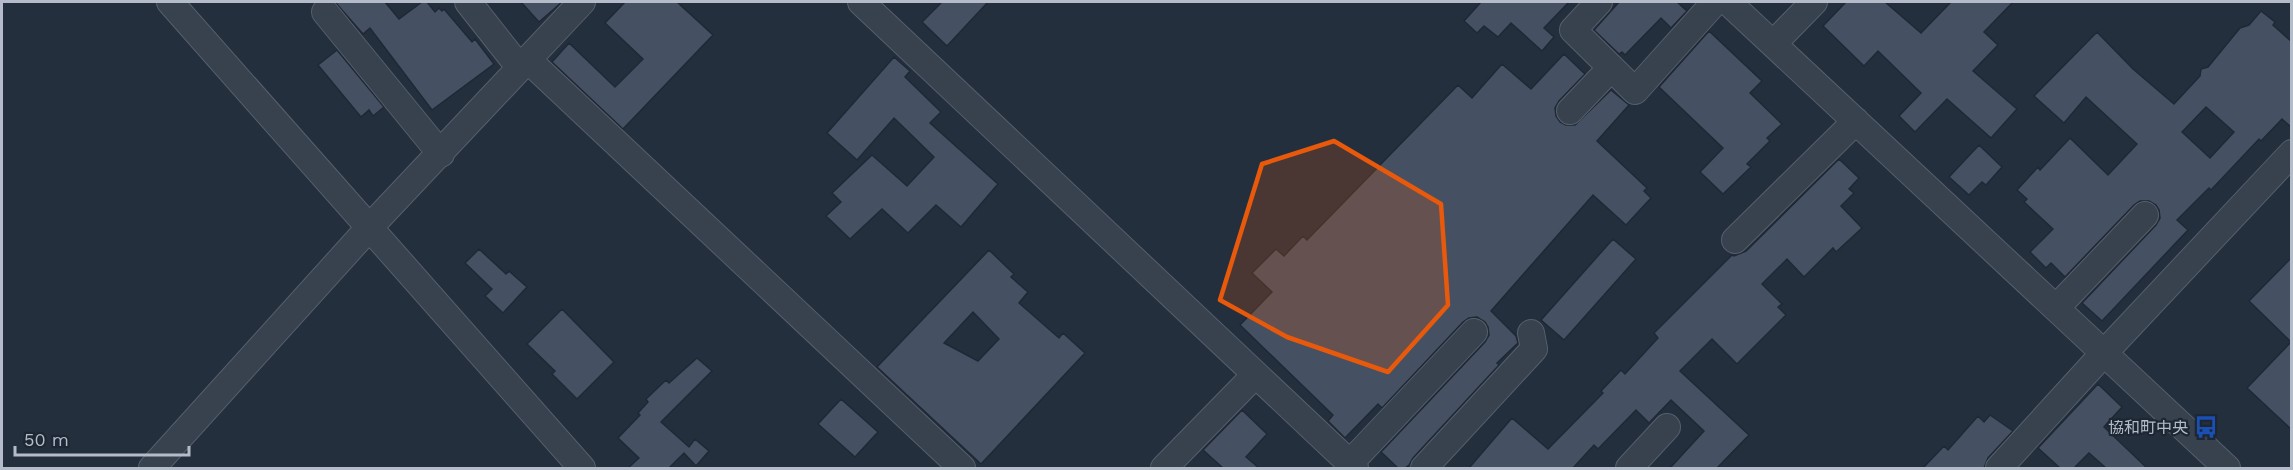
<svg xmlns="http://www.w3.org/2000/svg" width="2293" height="470" font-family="'Work Sans','Noto Sans JP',sans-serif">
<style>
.building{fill:#455162;stroke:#1f2835;stroke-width:1.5;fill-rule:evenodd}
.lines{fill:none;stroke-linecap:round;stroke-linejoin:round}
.minor-casing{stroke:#565f6c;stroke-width:28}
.minor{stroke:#38414e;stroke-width:26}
.marked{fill:#e8590c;fill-opacity:0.2;stroke:#e8590c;stroke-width:4.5;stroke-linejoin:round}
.labels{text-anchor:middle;stroke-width:4.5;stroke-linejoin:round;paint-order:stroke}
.poi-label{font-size:16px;fill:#b4bcc9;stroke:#1d2633;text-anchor:end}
</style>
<rect width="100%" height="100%" fill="#242f3e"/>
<path class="building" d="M 335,2 L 385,2 L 399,19 L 422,2 L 427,2 L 435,12 L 439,8 L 442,11 L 444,9 L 472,42 L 475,39 L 494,64 L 432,110 L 370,28 L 363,34 Z
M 521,2 L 562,2 L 539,22 Z
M 625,2 L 677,2 L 713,35 L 623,129 L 552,62 L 569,43 L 615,87 L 643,59 L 605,23 Z
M 942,2 L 988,2 L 947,46 L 922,22 Z
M 1481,2 L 1569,2 L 1544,28 L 1554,37 L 1542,51 L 1511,23 L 1498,37 L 1484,26 L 1477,33 L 1464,21 Z
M 1619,2 L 1677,2 L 1687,11 L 1671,28 L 1661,18 L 1625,55 L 1622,52 L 1619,54 L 1594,30 Z
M 1846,2 L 1885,2 L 1921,33 L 1951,2 L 2013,2 L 1984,32 L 1998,45 L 1973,71 L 2017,109 L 1991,138 L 1947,99 L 1915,132 L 1899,116 L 1921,93 L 1878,51 L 1864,66 L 1823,26 Z
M 2261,11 L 2275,22 L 2273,25 L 2292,42 L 2292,128 L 2282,119 L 2261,141 L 2259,139 L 2211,190 L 2209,188 L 2177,220 L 2188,230 L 2102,321 L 2082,303 L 2156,225 L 2160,218 L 2159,210 L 2156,205 L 2149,201 L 2140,201 L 2134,205 L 2065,277 L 2051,263 L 2046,268 L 2030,252 L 2053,229 L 2024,202 L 2027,199 L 2017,190 L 2038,167 L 2040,170 L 2070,138 L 2108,175 L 2137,144 L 2086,97 L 2064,123 L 2034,96 L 2097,32 L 2133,69 L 2174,104 L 2200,76 L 2201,69 L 2208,67 L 2240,28 L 2249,25 ZM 2206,107 L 2234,132 L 2210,158 L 2182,132 Z
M 1709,31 L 1762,81 L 1750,93 L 1782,124 L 1767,138 L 1770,141 L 1747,164 L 1751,167 L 1723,194 L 1700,172 L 1723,148 L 1659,87 Z
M 337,50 L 384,107 L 373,116 L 369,110 L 361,117 L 318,65 Z
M 1564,54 L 1585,74 L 1559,101 L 1555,108 L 1556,116 L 1560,122 L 1566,125 L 1575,125 L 1611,90 L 1629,105 L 1597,141 L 1647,188 L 1644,191 L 1651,198 L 1626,225 L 1593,195 L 1491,311 L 1516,336 L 1518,343 L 1497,363 L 1499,365 L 1413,458 L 1409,465 L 1405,468 L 1398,468 L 1381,452 L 1485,342 L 1489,335 L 1488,327 L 1485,322 L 1477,317 L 1469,318 L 1463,322 L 1382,408 L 1378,404 L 1345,438 L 1328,421 L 1333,415 L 1240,325 L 1272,292 L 1252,273 L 1276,249 L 1284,256 L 1303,236 L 1307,240 L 1458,85 L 1472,98 L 1502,64 L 1531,89 Z
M 894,57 L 910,71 L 905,77 L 941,112 L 930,123 L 998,184 L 961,227 L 936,205 L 908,233 L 882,209 L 850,239 L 826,216 L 841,202 L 832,193 L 872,155 L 907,186 L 934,157 L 894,118 L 857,160 L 827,133 Z
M 1979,145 L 2002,167 L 1986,185 L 1982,182 L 1969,195 L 1949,177 Z
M 1839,159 L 1859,178 L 1849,189 L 1854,193 L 1841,206 L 1862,228 L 1836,252 L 1833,248 L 1804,277 L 1787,259 L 1762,284 L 1782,304 L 1778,307 L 1786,315 L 1737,364 L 1712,339 L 1680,371 L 1749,435 L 1717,468 L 1670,468 L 1704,431 L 1671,400 L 1649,423 L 1636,410 L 1598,449 L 1594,445 L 1573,468 L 1469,468 L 1512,418 L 1548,449 L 1603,393 L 1601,391 L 1621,370 L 1625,374 L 1658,338 L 1654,333 L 1732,255 L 1734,256 L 1746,251 Z
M 1613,239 L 1636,259 L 1564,340 L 1541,320 Z
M 479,249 L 506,274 L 509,271 L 527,287 L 503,313 L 485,296 L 492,289 L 465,263 Z
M 989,250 L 1014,274 L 1011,277 L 1028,292 L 1019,303 L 1059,338 L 1063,333 L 1085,353 L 981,464 L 877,367 ZM 973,312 L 999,339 L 978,361 L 944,343 Z
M 2292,257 L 2292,430 L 2247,388 L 2291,342 L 2249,301 Z
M 562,309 L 614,362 L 577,399 L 552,374 L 555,371 L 527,344 Z
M 697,358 L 712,371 L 661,422 L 689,447 L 695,439 L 709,451 L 696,466 L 684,453 L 669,468 L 628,468 L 639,458 L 618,438 L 640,415 L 638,413 L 648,402 L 646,399 L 666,380 L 669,383 Z
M 2098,384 L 2122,407 L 2104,427 L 2147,468 L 2106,468 L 2089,453 L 2074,468 L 2060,468 L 2038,448 Z
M 841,399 L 878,432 L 855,457 L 818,424 Z
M 1242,410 L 1267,434 L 1246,457 L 1259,468 L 1223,468 L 1203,450 Z
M 1990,415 L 2013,431 L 1988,458 L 1984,468 L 1923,468 L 1944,446 L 1948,450 L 1978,416 L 1984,422 Z"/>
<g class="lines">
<g class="minor-casing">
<path id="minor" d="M 170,2 L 582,468
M 468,2 L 520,68
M 861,2 L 1355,468
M 1599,2 L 1573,30 L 1635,91 L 1715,2
M 1728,2 L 2227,468
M 325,12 L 441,154
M 1773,44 L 1814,2
M 527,59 L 962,468
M 1570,111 L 1611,68
M 1735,240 L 1856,121
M 2056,308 L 2145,215
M 1350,463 L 1474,332
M 152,468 L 368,229 L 582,2
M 1164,468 L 1255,375
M 1424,468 L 1534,349 L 1531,333
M 1629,468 L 1667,427
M 1999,468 L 2104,353 L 2292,153"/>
</g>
<use href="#minor" class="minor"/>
</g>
<path class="marked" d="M 1334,141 L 1441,204 L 1448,305 L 1388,372 L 1287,337 L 1220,300 L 1262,164 Z"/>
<defs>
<g id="bus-bare" transform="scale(1.8)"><path d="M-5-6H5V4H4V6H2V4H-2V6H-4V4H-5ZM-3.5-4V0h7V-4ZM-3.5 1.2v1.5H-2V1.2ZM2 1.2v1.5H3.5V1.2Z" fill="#1a4fb4" stroke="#1d2633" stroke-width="2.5" paint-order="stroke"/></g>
</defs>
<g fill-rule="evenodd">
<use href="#bus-bare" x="2206" y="427"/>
</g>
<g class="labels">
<g class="poi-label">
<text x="2188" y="433">協和町中央</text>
</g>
</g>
<rect width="2293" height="470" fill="none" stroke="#b4bcc9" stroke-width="6"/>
<path d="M15 446v9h174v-9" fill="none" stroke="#b4bcc9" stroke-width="3"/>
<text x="24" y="446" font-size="18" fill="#b4bcc9" stroke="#1d2633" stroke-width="4.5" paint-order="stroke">50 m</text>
</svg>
